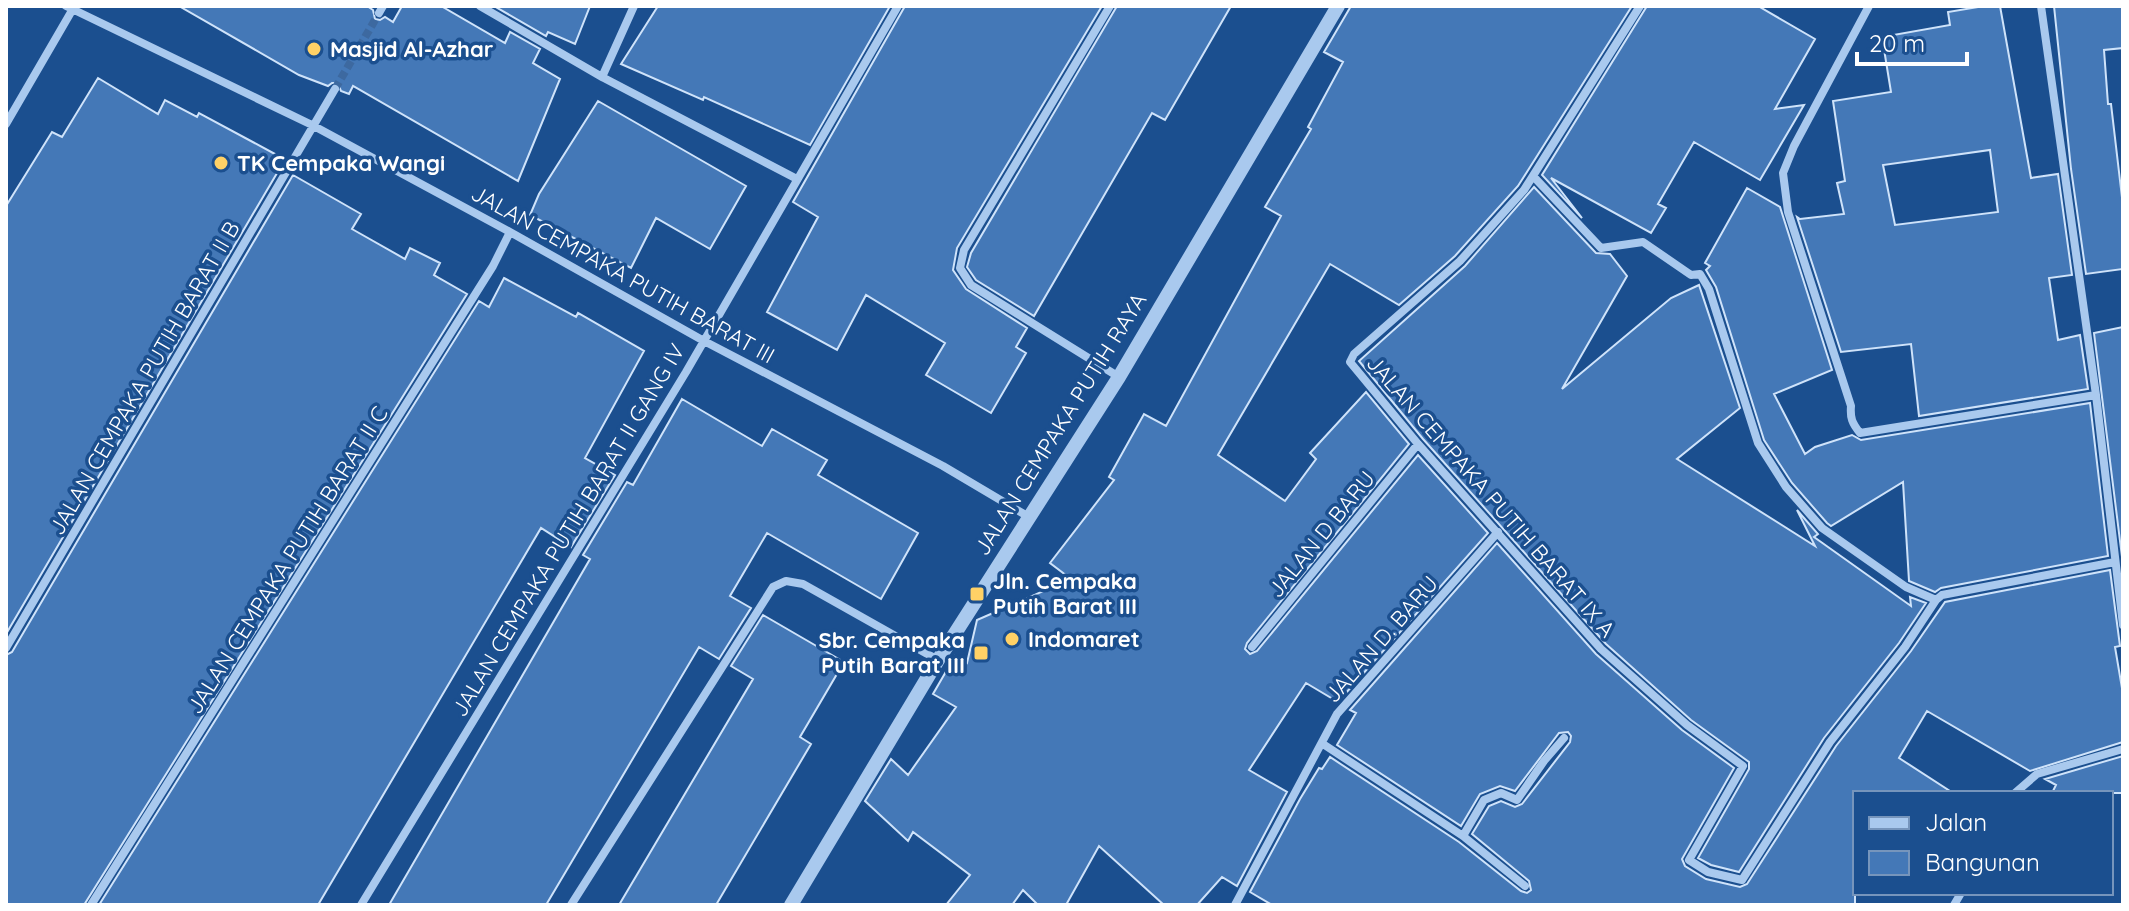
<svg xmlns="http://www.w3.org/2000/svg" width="2129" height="911" font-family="Quicksand,sans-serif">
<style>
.building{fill:#4478b7;stroke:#cfe3fa;stroke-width:2;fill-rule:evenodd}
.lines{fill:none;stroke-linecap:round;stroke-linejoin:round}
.minor-tunnel{stroke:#3d69a0;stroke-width:8;stroke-dasharray:8 4;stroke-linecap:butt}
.minor{stroke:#a9c9ee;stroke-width:8}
.tertiary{stroke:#a9c9ee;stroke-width:14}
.poi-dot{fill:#ffd166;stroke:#1b4f8f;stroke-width:3}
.labels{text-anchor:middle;stroke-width:7;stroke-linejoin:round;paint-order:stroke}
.poi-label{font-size:22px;font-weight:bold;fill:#fff;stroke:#1b4f8f;text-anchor:start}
.street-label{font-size:22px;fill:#fff;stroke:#1b4f8f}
</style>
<rect width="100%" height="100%" fill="#1b4f8f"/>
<path class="building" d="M 179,6 L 367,6 L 373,10 L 375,19 L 380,20 L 385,17 L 393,22 L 402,6 L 441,6 L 505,43 L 510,32 L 540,49 L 533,63 L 560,79 L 518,181 L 353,86 L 349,94 L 341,91 L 338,83 L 332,83 L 328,86 L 299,75 Z
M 494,6 L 590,6 L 575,44 L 548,32 L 546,36 Z
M 658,6 L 890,6 L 810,145 L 704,97 L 703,100 L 621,64 Z
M 905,6 L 1102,6 L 957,248 L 953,270 L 966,289 L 1027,328 L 1016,347 L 1026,353 L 991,413 L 926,375 L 945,343 L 866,295 L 837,350 L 767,312 L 818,217 L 793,202 Z
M 1117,6 L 1231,6 L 1165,120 L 1152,113 L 1034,316 L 976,280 L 967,267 L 971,253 Z
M 1351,6 L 1632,6 L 1518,186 L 1455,256 L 1399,305 L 1330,264 L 1218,455 L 1285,501 L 1316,459 L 1310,453 L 1366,392 L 1409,444 L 1247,643 L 1245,649 L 1250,654 L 1257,651 L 1418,455 L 1488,533 L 1338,702 L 1306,683 L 1249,770 L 1287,792 L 1237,886 L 1222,877 L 1197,905 L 1164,905 L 1099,846 L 1066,905 L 1038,905 L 1023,890 L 1012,905 L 946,905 L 970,875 L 913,832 L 908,841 L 865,801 L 891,759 L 908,775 L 956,707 L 933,694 L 955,656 L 967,663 L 977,620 L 1071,579 L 1050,563 L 1114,480 L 1109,477 L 1144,414 L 1166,426 L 1281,216 L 1265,207 L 1311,129 L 1308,127 L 1343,62 L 1324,52 Z
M 1647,6 L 1758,6 L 1815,39 L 1775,109 L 1804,105 L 1760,180 L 1694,142 L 1658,204 L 1666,208 L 1651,233 L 1551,178 L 1582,218 L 1542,175 Z
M 1984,6 L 2000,6 L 2031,178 L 2058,174 L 2072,275 L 2049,278 L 2058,340 L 2080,335 L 2088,389 L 1919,416 L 1911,344 L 1841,352 L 1797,217 L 1800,219 L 1844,214 L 1837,183 L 1845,181 L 1833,101 L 1891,92 L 1882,37 L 1950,25 L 1948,12 ZM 1990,150 L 1998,212 L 1895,225 L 1883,165 Z
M 2054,6 L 2123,6 L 2123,48 L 2104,50 L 2108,104 L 2111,104 L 2123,206 L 2123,269 L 2086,274 L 2071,169 Z
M 98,78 L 158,114 L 165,100 L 197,117 L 199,113 L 275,154 L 271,162 L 280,168 L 6,634 L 6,206 L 52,132 L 62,137 Z
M 598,101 L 746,186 L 710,249 L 656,218 L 631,268 L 530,215 L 539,194 Z
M 293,175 L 361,214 L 352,229 L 405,259 L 410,248 L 440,263 L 434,275 L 467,294 L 84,905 L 6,905 L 6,655 L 12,652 Z
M 1534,187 L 1596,253 L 1610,254 L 1627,276 L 1562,389 L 1671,298 L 1699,285 L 1740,408 L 1677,459 L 1815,546 L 1797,510 L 1818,534 L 1814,537 L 1911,606 L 1910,597 L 1926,603 L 1899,643 L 1824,738 L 1739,872 L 1711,865 L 1698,858 L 1749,769 L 1749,762 L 1691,720 L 1606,644 L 1423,439 L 1359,361 L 1465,266 Z
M 1747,188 L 1780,207 L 1832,370 L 1774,394 L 1805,454 L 1815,447 L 1852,435 L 1861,440 L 2090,403 L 2108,556 L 1941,588 L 1935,592 L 1909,581 L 1903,482 L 1831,526 L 1827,523 L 1792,483 L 1764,440 L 1716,287 L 1706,270 L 1710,266 L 1705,263 Z
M 504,278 L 576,317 L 578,313 L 644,351 L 585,458 L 615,475 L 571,547 L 541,528 L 318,905 L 99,905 L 479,301 L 489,307 Z
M 2123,327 L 2123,565 L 2094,333 Z
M 682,399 L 762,446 L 772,429 L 827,460 L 818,475 L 918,533 L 881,599 L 767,533 L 730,596 L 751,608 L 719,659 L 699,647 L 546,905 L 389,905 L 590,559 L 583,555 L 627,482 L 633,485 Z
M 1497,543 L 1596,654 L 1682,730 L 1734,768 L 1682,859 L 1685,866 L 1706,879 L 1740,887 L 1747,884 L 1836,746 L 1911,651 L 1945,602 L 2110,570 L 2120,646 L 2115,647 L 2123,694 L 2123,742 L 2030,771 L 1927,711 L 1899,758 L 1953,793 L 1855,793 L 1855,905 L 1272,905 L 1250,892 L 1300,799 L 1319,768 L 1322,769 L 1330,757 L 1459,842 L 1521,891 L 1527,893 L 1531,890 L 1529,881 L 1472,834 L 1489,806 L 1501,801 L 1515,807 L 1522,804 L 1570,742 L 1571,736 L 1568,732 L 1559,733 L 1515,791 L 1500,786 L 1480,794 L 1461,826 L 1337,745 L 1356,713 L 1350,710 Z
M 763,615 L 844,662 L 800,737 L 811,744 L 716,905 L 619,905 L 753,679 L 731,666 Z
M 2123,756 L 2123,793 L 2052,793 L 2056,785 L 2045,779 Z"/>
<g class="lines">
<path class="minor-tunnel" d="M 335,89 L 379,13"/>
<path class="minor" d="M 66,6 L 312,125 L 510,232 L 704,341 L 943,466 L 1029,517
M 480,6 L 602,77 L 797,179
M 1110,6 L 964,250 L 960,268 L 971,285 L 1119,377
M 1640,6 L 1524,190 L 1460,261 L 1354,354 L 1350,362 L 1418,444 L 1601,649 L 1687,725 L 1743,766 L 1689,860 L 1708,872 L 1742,880 L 1830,742 L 1905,647 L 1936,600 L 1942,595 L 2115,562
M 1869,6 L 1794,146 L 1783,173 L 1788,212 L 1851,406 C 1850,418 1852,423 1860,433 L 2096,395
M 2041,6 L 2096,395 L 2123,625
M 379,13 L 383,6
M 602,77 L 634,6
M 6,124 L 74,7
M 1533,176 L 1601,248 L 1643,242 L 1691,275 L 1700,274 L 1709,289 L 1758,443 L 1786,487 L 1822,528 L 1906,587 L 1936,600
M 1252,647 L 1418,444
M 6,648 L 335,89
M 1323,744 L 1463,836 L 1525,886
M 2015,793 L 2037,774 L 2123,749
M 1463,836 L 1484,800 L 1501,793 L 1517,800 L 1544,761 L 1564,738
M 91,905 L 493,266 L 510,232
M 361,905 L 686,372 L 898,6
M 571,905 L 773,587 L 786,581 L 803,584 L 938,660
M 1235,905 L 1337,714 L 1498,532
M 1954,905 L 1961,893"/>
<path class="tertiary" d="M 791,905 L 938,660 L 1119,377 L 1338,6"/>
</g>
<g class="poi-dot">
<circle cx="314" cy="49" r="8"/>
<circle cx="221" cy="163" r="8"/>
<rect x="969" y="586" width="16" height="16" rx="4"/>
<circle cx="1012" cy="639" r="8"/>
<rect x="973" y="645" width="16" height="16" rx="4"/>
</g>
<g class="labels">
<g class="poi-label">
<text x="330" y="57">Masjid Al-Azhar</text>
<text x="237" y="171">TK Cempaka Wangi</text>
<text x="993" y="589">Jln. Cempaka<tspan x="993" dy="25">Putih Barat III</tspan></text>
<text x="1028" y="647">Indomaret</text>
<text x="965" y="648" text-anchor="end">Sbr. Cempaka<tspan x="965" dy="25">Putih Barat III</tspan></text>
</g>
<g class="street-label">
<text transform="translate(623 274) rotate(29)" y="8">JALAN CEMPAKA PUTIH BARAT III</text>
<text transform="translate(144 378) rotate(-60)" y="8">JALAN CEMPAKA PUTIH BARAT II B</text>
<text transform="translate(1060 424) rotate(-58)" y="8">JALAN CEMPAKA PUTIH RAYA</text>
<text transform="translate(1491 496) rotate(49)" y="8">JALAN CEMPAKA PUTIH BARAT IX A</text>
<text transform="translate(568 530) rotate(-59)" y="8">JALAN CEMPAKA PUTIH BARAT II GANG IV</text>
<text transform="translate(1321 534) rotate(-51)" y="8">JALAN D BARU</text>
<text transform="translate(287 560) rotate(-58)" y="8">JALAN CEMPAKA PUTIH BARAT II C</text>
<text transform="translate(1381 639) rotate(-49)" y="8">JALAN D. BARU</text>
</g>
</g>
<rect width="2129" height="911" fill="none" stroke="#ffffff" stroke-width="16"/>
<rect x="1853" y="791" width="260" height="104" fill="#1b4f8f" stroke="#7695bc" stroke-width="2"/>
<rect x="1869" y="817" width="40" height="12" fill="#a9c9ee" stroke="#7695bc" stroke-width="2"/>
<text x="1925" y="831" font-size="24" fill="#ffffff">Jalan</text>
<rect x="1869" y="851" width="40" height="24" fill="#4478b7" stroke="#7695bc" stroke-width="2"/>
<text x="1925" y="871" font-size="24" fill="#ffffff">Bangunan</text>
<path d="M1857 52v12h110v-12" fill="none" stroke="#ffffff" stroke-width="4"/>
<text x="1869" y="52" font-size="24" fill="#ffffff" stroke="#1b4f8f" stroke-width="6" paint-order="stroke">20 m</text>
</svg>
